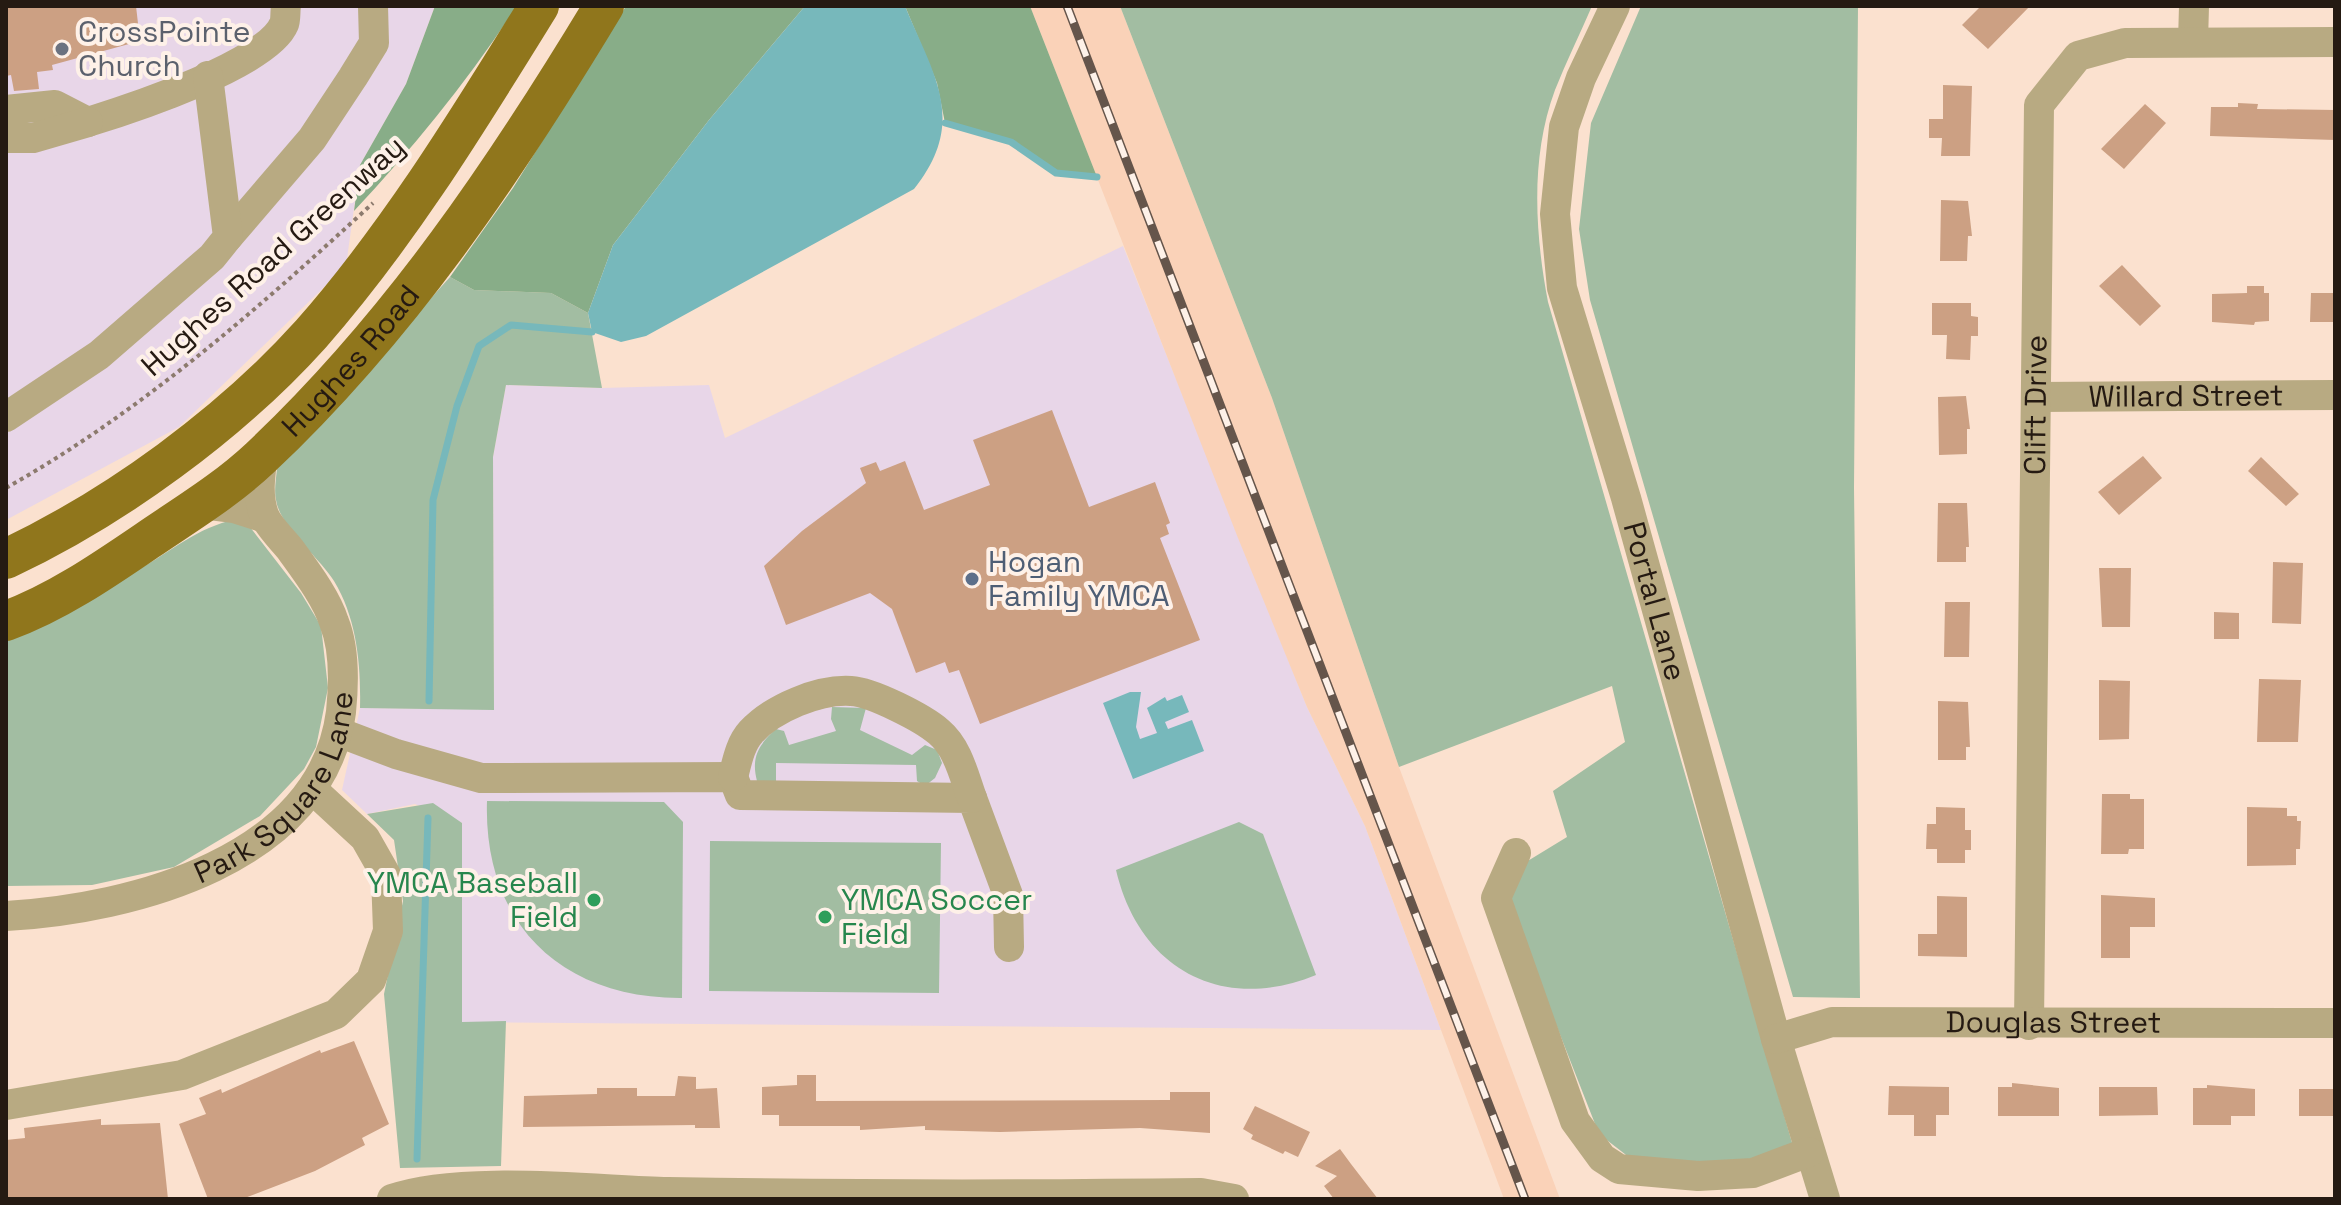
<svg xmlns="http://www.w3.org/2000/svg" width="2341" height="1205" font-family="'Space Grotesk',sans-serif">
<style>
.commercial{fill:#e8d6e8}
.built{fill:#fad2b8}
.green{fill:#a2bda2}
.forest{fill:#88ad88}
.water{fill:#77b8bb}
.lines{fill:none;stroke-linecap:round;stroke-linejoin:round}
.stream{stroke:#77b8bb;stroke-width:7}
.building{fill:#cca083}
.path{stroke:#8c7a6d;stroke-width:4;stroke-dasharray:4 4;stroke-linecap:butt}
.minor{stroke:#b8aa82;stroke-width:30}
.major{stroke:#90761c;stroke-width:40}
.rail-casing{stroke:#65554b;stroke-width:9}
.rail{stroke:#fef1e8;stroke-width:6;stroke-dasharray:18;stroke-linecap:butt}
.worship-dot{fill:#6b7280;stroke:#fef1e8;stroke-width:3}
.service-dot{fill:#5c6f8a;stroke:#fef1e8;stroke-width:3}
.leisure-dot{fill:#2e9e5b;stroke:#fef1e8;stroke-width:3}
.labels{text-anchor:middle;stroke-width:8;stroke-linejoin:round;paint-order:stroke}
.worship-label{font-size:30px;fill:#5b616d;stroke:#fef1e8;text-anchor:start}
.street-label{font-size:30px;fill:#251a12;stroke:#fef1e8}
.service-label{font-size:30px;fill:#4e5e75;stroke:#fef1e8;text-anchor:start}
.leisure-label{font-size:30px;fill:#27864d;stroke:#fef1e8;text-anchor:end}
</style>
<rect width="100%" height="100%" fill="#fbe1cf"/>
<path class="commercial" d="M 6,6 L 435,6 L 406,84 L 360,165 L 346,266 L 179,427 L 6,520 Z
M 1123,246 L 1307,707 L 1365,826 L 1441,1030 L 462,1022 L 462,823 L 415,804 L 367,814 L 342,790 L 360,708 L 494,709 L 493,457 L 506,385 L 602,388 L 709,385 L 725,438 Z"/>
<path class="built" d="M 1030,6 L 1120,6 L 1272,398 L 1399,767 L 1560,1199 L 1504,1199 L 1365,826 L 1307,707 L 1238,538 Z"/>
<path class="green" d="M 1120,6 L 1592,6 C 1580,34 1566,62 1555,90 C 1530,157 1535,234 1548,302 L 1793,1146 L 1759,1166 L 1630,1158 L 1599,1134 L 1508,902 L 1521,865 L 1567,837 L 1553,791 L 1625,742 L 1612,686 L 1399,767 L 1272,398 Z
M 1641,6 L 1858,6 L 1854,488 L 1860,998 L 1793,997 L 1590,300 L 1579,229 L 1591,123 Z
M 450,277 L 474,290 L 551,293 L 588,313 L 602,388 L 506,385 L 493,457 L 494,710 L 360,708 C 361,665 357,619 334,581 C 320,558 280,527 276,500 C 274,491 276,479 277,469 Z
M 243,518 L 301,593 L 321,626 L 328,688 L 316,747 L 304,769 L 260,816 L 174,867 L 92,885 L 6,886 L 6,641 C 52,618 98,592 143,567 C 177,547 203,524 243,518 Z
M 832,707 L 866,708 L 860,730 L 912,755 L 925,745 L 937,750 L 942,763 L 935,778 L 925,786 L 917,781 L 916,765 L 776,763 L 776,783 L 757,781 C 751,758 758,745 776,729 L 784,731 L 789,745 L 836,731 L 831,719 Z
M 487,801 L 664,802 L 683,822 L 682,998 C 562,999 483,924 487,801 Z
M 433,803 L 462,823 L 462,1022 L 506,1021 L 501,1166 L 400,1168 L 384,994 L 403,901 L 394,840 L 367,814 Z
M 1239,822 L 1263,834 L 1316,975 C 1221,1014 1139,968 1116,870 Z
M 710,841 L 941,843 L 939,993 L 709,991 Z"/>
<path class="forest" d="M 435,6 L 517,6 C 468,80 415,146 354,211 L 360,165 L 406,84 Z
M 626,6 L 805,6 L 709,120 L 613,245 L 588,313 L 551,293 L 474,290 L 450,277 L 513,188 Z
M 905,6 L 1030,6 L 1097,177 L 1056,173 L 1011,142 L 945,123 L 937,83 Z"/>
<path class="water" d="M 805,6 L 905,6 C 934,76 968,121 914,189 L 646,336 L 621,342 L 592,332 L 588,313 L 613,245 L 709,120 Z
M 1130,692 L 1141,692 L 1136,727 L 1140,739 L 1157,733 L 1147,708 L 1165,697 L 1167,701 L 1182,695 L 1189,712 L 1165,722 L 1168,729 L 1192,720 L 1204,751 L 1133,779 L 1103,703 Z"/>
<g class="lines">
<path class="stream" d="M 945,123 L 1011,142 L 1056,173 L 1097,177
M 429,701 L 433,500 L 457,406 L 479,346 L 511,325 L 592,332
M 417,1159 L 428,818"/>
</g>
<path class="building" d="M 6,6 L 136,6 L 140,41 L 52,65 L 53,70 L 37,72 L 39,89 L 14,91 L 11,75 L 6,76 Z
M 1981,6 L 2030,6 L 1988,49 L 1962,25 Z
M 1943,85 L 1972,86 L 1970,156 L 1941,156 L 1942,138 L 1929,138 L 1929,119 L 1943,119 Z
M 2238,103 L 2258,104 L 2257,109 L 2335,110 L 2335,140 L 2210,136 L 2211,107 L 2238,107 Z
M 2145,104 L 2166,123 L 2124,169 L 2101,149 Z
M 1941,200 L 1968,201 L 1972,236 L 1968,236 L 1967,261 L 1940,261 Z
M 2122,265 L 2161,306 L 2140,326 L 2099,286 Z
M 2247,286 L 2264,286 L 2264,293 L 2269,293 L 2269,321 L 2255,322 L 2254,325 L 2212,322 L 2212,294 L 2247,293 Z
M 2311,293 L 2335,293 L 2335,322 L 2310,322 Z
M 1932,303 L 1971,303 L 1971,316 L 1978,317 L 1978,336 L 1971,336 L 1970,360 L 1946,359 L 1947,335 L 1932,335 Z
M 1966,396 L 1970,429 L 1967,429 L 1967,454 L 1939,455 L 1938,397 Z
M 1052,410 L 1089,507 L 1155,482 L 1170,523 L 1166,525 L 1169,534 L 1160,538 L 1200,640 L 980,724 L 959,670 L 949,673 L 945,662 L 916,673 L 892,609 L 870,593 L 786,625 L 764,566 L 802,531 L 866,483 L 860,468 L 876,462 L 880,471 L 905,461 L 924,510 L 990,485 L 973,440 Z
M 2143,456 L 2162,478 L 2119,515 L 2098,492 Z
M 2261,457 L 2299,494 L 2286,506 L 2248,471 Z
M 1938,503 L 1967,503 L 1969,547 L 1966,547 L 1966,562 L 1937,562 Z
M 2273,562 L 2303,563 L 2301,624 L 2272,623 Z
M 2099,568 L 2131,568 L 2130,627 L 2102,627 Z
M 1945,602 L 1970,602 L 1969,657 L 1944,657 Z
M 2214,612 L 2239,613 L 2239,639 L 2214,639 Z
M 2259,679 L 2301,680 L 2298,742 L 2257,742 Z
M 2099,680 L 2130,681 L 2129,739 L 2099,740 Z
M 1938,701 L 1968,702 L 1970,747 L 1966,747 L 1966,760 L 1938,760 Z
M 2102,794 L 2130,794 L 2130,799 L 2144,799 L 2144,849 L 2129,849 L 2128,854 L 2101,854 Z
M 1936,807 L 1965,808 L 1965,830 L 1971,830 L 1971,850 L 1965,850 L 1965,863 L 1937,863 L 1937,849 L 1926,849 L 1927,824 L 1936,824 Z
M 2247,807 L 2287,808 L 2287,816 L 2297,816 L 2297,821 L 2301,821 L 2300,849 L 2296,849 L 2296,865 L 2247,866 Z
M 2101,895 L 2155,898 L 2155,927 L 2130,927 L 2130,958 L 2101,958 Z
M 1937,896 L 1967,897 L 1967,957 L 1918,956 L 1918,934 L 1937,934 Z
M 354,1041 L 389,1124 L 362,1138 L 365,1145 L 315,1171 L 242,1199 L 208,1199 L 179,1124 L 206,1114 L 199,1098 L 221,1089 L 222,1093 L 320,1050 L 321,1053 Z
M 797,1075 L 816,1075 L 816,1101 L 1170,1100 L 1170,1092 L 1210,1092 L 1210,1133 L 1140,1128 L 1000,1132 L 925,1130 L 925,1126 L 860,1130 L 860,1126 L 779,1126 L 779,1115 L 762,1115 L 762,1087 L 797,1085 Z
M 678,1076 L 696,1077 L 696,1089 L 717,1088 L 720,1128 L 695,1128 L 695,1125 L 523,1127 L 524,1096 L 597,1094 L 597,1088 L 637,1088 L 637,1096 L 675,1096 Z
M 2012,1083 L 2059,1088 L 2059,1116 L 1998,1116 L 1998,1087 L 2012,1087 Z
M 2207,1085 L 2255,1089 L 2255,1116 L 2231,1116 L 2231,1125 L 2193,1125 L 2193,1088 L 2207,1088 Z
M 1889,1086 L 1949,1087 L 1949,1115 L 1936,1115 L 1936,1136 L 1914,1136 L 1914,1115 L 1888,1115 Z
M 2099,1087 L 2157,1087 L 2158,1115 L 2099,1116 Z
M 2299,1089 L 2335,1089 L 2335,1116 L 2299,1116 Z
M 1255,1106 L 1310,1132 L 1298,1157 L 1285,1151 L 1283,1154 L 1251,1139 L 1253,1135 L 1243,1129 Z
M 101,1119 L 101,1125 L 160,1123 L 168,1199 L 6,1199 L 6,1140 L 25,1138 L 24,1128 Z
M 1340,1149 L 1351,1164 L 1378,1199 L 1334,1199 L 1324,1186 L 1337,1176 L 1315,1166 Z"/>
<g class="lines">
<path class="path" d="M 6,488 C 141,412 259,308 373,203"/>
<g class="minor">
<path id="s1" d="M 1615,6 L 1581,78 L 1564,127 L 1555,214 L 1562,288 L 1626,498 L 1776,1039 L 1825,1199"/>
<path d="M 2193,42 L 2194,6"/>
<path d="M 6,110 L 55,105 L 88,122 C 130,109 268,64 284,24 C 286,20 285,11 286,6"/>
<path d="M 6,138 L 33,138 L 88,122"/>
<path d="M 228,237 L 312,139 L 353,77 L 374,43 L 373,6"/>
<path id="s2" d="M 2038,397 L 2335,395"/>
<path d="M 6,417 L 99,355 L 212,257 L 228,237 L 208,76"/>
<path d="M 202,504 L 234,508 L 265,518"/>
<path d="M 338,732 L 396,754 L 481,778 L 733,777 L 740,795 L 972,798 L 1008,895 L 1009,947"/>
<path d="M 733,777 C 737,762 740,744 751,732 C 773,708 819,689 851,691 C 872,692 923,718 939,732 C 958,748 964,776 972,798"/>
<path d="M 1516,853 L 1496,898 L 1575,1121 L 1602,1158 L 1619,1169 L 1698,1176 L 1753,1173 L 1809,1152"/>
<path id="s3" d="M 6,916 C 132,909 322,860 341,712 C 344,683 345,649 334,622 C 326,597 305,570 290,549 C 282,539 269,527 264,515 C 257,495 260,476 263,455"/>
<path id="s4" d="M 2029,1025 L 2039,105 L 2078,56 L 2125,43 L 2335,42"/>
<path id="s5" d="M 1776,1039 L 1832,1022 L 2335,1023"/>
<path d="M 6,1105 L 182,1075 L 336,1014 L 371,980 L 388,931 L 386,875 L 365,838 L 312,789"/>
<path d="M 392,1199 C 461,1175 592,1190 668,1192 C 846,1195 1024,1195 1201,1193 L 1234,1199"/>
</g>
<g class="major">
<path d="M 6,559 C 116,507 230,424 311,334 C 399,234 469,119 539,6"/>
<path id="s6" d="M 6,621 C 56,603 104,570 148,540 C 186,514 226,490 260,458 C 400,326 505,170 604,6"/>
</g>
<g class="rail-casing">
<path id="rail" d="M 1067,6 L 1525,1199"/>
</g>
<use href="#rail" class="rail"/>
</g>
<circle class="worship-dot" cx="62" cy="49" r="8"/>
<circle class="service-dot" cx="972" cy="579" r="8"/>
<g class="leisure-dot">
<circle cx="594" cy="900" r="8"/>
<circle cx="825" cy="917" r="8"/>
</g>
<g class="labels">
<g class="worship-label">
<text x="78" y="42">CrossPointe<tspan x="78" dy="34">Church</tspan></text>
</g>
<g class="street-label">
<text transform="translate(273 256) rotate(-42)" y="10">Hughes Road Greenway</text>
<text dy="10" stroke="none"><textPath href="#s6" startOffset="436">Hughes Road</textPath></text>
<text dy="10" stroke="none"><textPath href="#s2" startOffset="148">Willard Street</textPath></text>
<text dy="10" stroke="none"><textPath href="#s4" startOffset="620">Clift Drive</textPath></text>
<text dy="10" stroke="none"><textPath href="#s1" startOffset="620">Portal Lane</textPath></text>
<text dy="10" stroke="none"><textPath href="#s3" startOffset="320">Park Square Lane</textPath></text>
<text dy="10" stroke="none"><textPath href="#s5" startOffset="280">Douglas Street</textPath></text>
</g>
<g class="service-label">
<text x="988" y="572">Hogan<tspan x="988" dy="34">Family YMCA</tspan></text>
</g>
<g class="leisure-label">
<text x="578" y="893">YMCA Baseball<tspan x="578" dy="34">Field</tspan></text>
<text x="841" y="910" text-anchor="start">YMCA Soccer<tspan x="841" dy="34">Field</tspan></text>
</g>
</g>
<rect width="2341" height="1205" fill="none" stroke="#251a12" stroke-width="16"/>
</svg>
